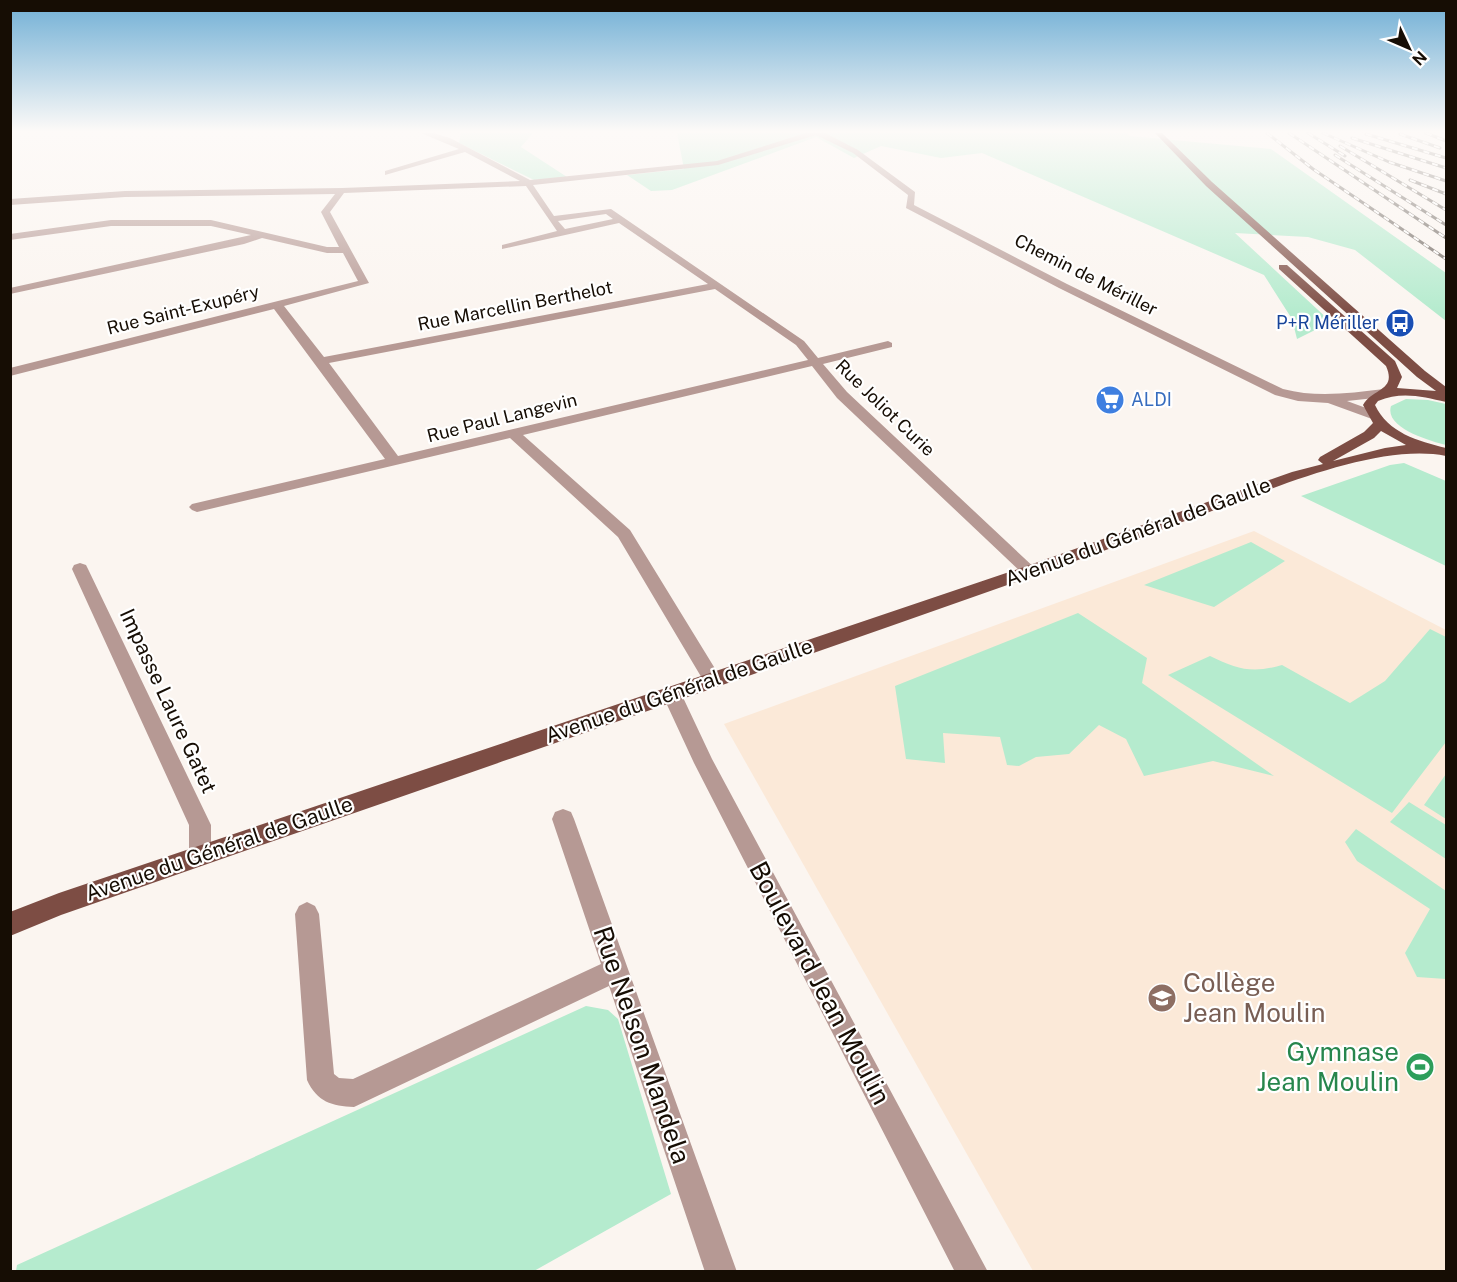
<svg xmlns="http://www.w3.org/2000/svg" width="1457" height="1282" font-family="'Public Sans',sans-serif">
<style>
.education{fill:#fbe9d8}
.green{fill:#b5ebce}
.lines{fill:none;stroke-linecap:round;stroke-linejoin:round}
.minor{fill:#b69994;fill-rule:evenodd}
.major{fill:#7d4d44;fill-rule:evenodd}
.rail-casing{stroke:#706861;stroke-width:3}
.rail{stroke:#fff;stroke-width:2;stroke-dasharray:6;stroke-linecap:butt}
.labels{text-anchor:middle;stroke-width:4.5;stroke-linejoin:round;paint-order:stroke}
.far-street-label{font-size:18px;fill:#160d04;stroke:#fff}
.far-transit-label{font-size:18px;fill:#164399;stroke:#fff;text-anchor:end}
.far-shop-label{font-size:18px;fill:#366cbe;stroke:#fff;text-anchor:start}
.street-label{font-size:21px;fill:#160d04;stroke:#fff}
.near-street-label{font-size:26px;fill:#160d04;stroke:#fff}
.near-education-label{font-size:26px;fill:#785e54;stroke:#fff;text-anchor:start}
.near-leisure-label{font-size:26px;fill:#27864d;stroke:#fff;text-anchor:end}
</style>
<rect width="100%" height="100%" fill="#fbf5f0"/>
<path class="education" d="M 1254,531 L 1446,630 L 1446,1271 L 1033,1271 L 724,724 Z"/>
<path class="green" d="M 461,133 L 533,133 L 521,147 L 567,177 L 534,180 L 459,143 Z
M 677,133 L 1128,133 L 1130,136 L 1271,149 L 1446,273 L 1446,321 L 1355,250 L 1308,237 L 1235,233 L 1331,322 L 1297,339 L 1292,319 L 1264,275 L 982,153 L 941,158 L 881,146 L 854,158 L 816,137 L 672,190 L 651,191 L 627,175 L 684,169 Z
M 1406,399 L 1428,400 L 1446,404 L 1446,445 C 1431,441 1384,428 1391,406 Z
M 1404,463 L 1446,481 L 1446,566 L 1301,496 L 1390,465 Z
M 1251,542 L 1285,561 L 1214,607 L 1144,585 Z
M 1078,613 L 1147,658 L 1142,683 L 1274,776 L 1213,761 L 1144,776 L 1126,739 L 1099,725 L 1069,754 L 1036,757 L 1019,766 L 1007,765 L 1000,737 L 943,733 L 945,763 L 906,759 L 895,686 Z
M 1430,629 L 1446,637 L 1446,742 L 1392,813 L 1168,675 L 1210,656 C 1237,669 1252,674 1282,665 L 1350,703 L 1385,681 Z
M 1446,774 L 1446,819 L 1424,805 Z
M 1409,802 L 1446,825 L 1446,859 L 1390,822 Z
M 1356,829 L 1446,891 L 1446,979 L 1417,977 L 1405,953 L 1430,909 L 1357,861 L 1345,842 Z
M 586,1006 L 608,1010 L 618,1019 L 671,1194 L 534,1271 L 16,1271 L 17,1265 Z"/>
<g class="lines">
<path class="minor" d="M 421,133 L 433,133 L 450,138 L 530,180 L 717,161 L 806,133 L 825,133 L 858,150 L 915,192 L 914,205 L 1067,284 L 1283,389 C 1317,398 1350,393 1384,389 L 1390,393 L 1384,397 L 1347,401 L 1377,412 L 1379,415 L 1377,418 L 1372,419 L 1328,403 L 1298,401 L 1275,395 L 1059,288 L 906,208 L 908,195 L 853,153 L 816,135 L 718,165 L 533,185 L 554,216 L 611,209 L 804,341 L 818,358 L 888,341 L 892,343 L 892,347 L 823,364 L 847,392 L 1038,571 L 1036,575 L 1024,575 L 837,398 L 812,366 L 523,435 L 630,530 L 722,680 L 720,685 L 713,687 L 706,685 L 618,537 L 510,438 L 197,512 L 192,510 L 189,507 L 192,504 L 385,459 L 274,309 L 10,376 L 10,368 L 358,281 L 343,253 L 327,253 L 262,238 L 244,244 L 10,294 L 10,288 L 251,235 L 211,226 L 111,226 L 10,240 L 10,234 L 111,220 L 211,220 L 327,247 L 339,247 L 321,212 L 335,194 L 125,197 L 10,205 L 10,199 L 125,191 L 342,188 L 520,181 L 465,152 L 385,175 L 385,171 L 459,149 ZM 526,186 L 557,231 L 502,245 L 502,249 L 619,223 L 708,284 L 324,357 L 284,306 L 369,283 L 330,212 L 344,193 ZM 606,214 L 613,219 L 565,229 L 558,221 ZM 715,289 L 796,345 L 808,360 L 398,456 L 329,363 Z
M 80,563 L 86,565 L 88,569 L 211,825 L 211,855 L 208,862 L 200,865 L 192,862 L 189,855 L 189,825 L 72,569 L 74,565 Z
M 672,687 L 679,689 L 712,759 L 988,1272 L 955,1272 L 694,763 L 662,694 L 665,689 Z
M 563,809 L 571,812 L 574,819 L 737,1272 L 705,1272 L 609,986 L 354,1107 C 332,1106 317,1102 307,1080 L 295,914 L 299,906 L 307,902 L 315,906 L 319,914 L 334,1074 L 339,1078 L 353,1079 L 601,964 L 552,819 L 555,812 Z"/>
<path class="major" d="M 1155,133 L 1162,133 L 1212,182 L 1425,371 L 1446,387 L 1446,402 C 1423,397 1402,391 1378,401 L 1375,405 C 1388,433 1418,441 1446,448 L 1446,456 C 1382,443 1282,485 1220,508 C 1158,531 1096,554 1033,576 C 710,690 385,802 61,915 L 10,936 L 10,912 L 59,893 L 1024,567 L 1292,472 L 1323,464 L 1318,460 L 1320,457 L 1364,432 L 1373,423 L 1363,405 C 1373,388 1397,391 1386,366 L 1279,269 L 1279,265 L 1287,265 L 1395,361 L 1402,377 L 1397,388 L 1436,391 L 1417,377 L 1206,186 ZM 1381,431 L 1406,445 L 1385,448 L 1333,461 L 1374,438 Z"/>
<g class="rail-casing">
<path id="rail" d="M 1267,133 L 1313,169 L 1446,259
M 1289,133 L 1446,238
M 1308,133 L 1345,156
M 1323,133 L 1389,162 L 1446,181
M 1426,133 L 1446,141
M 1366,134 L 1446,158
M 1400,134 L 1440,148
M 1352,138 L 1446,168
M 1340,146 L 1446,210
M 1335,155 L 1446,225
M 1410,180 L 1446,194"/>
</g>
<use href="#rail" class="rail"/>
</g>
<linearGradient id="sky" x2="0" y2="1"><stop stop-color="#70afd5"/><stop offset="0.42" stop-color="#fdfaf8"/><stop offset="1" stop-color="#fdfaf8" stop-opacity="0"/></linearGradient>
<rect width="1457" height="313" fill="url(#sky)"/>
<defs>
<g id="bus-disc" transform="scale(1.5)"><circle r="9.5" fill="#1a4fb4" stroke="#fff"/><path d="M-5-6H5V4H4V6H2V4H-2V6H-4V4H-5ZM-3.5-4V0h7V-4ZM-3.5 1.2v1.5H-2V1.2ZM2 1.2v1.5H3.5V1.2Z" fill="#fff"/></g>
<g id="supermarket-disc" transform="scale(1.5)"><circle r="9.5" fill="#3f7fe0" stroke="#fff"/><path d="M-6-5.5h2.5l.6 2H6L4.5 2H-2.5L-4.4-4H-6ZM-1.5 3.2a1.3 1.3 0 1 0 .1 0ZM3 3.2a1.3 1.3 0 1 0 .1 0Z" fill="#fff"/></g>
<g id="school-disc" transform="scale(1.5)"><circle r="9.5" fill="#8d6e63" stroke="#fff"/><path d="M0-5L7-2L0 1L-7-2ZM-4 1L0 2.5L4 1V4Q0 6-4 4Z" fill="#fff"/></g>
<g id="stadium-disc" transform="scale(1.5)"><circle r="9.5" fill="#2e9e5b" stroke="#fff"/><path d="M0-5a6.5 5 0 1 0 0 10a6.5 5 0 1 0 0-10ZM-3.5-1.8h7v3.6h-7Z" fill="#fff"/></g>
</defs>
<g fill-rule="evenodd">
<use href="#bus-disc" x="1400" y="323"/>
<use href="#supermarket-disc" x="1110" y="400"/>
<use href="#school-disc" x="1162" y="998"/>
<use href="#stadium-disc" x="1420" y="1067"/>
</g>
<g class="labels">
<g class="far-street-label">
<text transform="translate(1086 275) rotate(27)" y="6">Chemin de Mériller</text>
<text transform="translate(515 306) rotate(-11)" y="6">Rue Marcellin Berthelot</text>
<text transform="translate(183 310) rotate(-14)" y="6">Rue Saint-Exupéry</text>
<text transform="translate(885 408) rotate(44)" y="6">Rue Joliot Curie</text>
<text transform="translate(502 418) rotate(-14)" y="6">Rue Paul Langevin</text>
</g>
<g class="far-transit-label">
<text x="1379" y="329">P+R Mériller</text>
</g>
<g class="far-shop-label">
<text x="1131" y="406">ALDI</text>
</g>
<g class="street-label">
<text transform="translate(1138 532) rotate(-20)" y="7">Avenue du Général de Gaulle</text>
<text transform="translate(679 691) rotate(-19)" y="7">Avenue du Général de Gaulle</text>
<text transform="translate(168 701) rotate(65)" y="7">Impasse Laure Gatet</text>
<text transform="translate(219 849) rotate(-19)" y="7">Avenue du Général de Gaulle</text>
</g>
<g class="near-street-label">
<text transform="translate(820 983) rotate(62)" y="9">Boulevard Jean Moulin</text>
<text transform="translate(642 1045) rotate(71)" y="9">Rue Nelson Mandela</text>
</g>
<g class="near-education-label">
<text x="1183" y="992">Collège<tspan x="1183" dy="30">Jean Moulin</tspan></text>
</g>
<g class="near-leisure-label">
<text x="1399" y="1061">Gymnase<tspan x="1399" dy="30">Jean Moulin</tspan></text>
</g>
</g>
<rect width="1457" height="1282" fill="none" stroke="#160d04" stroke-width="24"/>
<g transform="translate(1409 48) rotate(134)" stroke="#ffffff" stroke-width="4.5" paint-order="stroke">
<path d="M0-4.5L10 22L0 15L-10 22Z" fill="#160d04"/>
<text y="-9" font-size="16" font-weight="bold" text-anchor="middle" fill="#160d04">N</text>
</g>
</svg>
